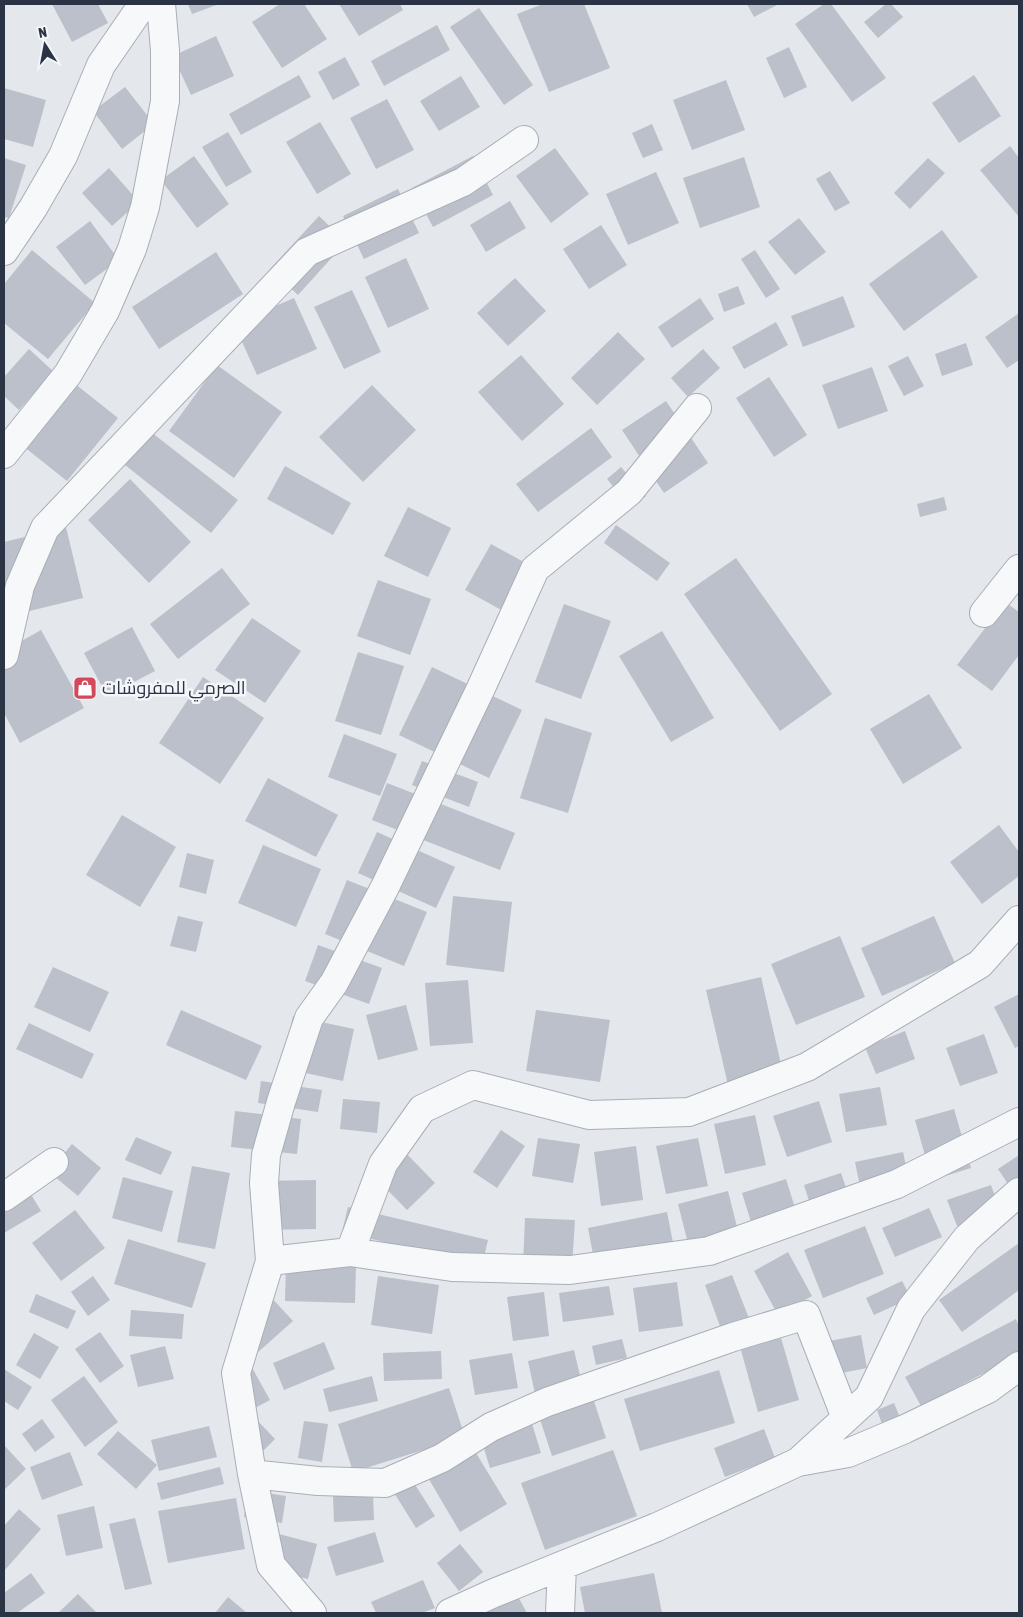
<svg xmlns="http://www.w3.org/2000/svg" width="1023" height="1617" font-family="'Asap Condensed',Cairo,sans-serif">
<style>
.building{fill:#bbc0ca}
.lines{fill:none;stroke-linecap:round;stroke-linejoin:round}
.street-casing{stroke:#a9aeb7;stroke-width:30}
.street{stroke:#f7f8fa;stroke-width:28}
.labels{text-anchor:middle;stroke-width:5;stroke-linejoin:round;paint-order:stroke}
.poi-label{font-size:18px;fill:#2b3445;stroke:#f4f6f9;text-anchor:start}
</style>
<rect width="100%" height="100%" fill="#e4e7ec"/>
<path class="building" d="M 52,4 L 98,4 L 108,23 L 72,42 Z
M 188,4 L 219,4 L 192,14 Z
M 280,4 L 304,4 L 327,39 L 282,68 L 252,22 Z
M 339,4 L 400,4 L 403,10 L 359,36 Z
M 543,4 L 584,4 L 610,68 L 549,92 L 517,14 Z
M 747,4 L 779,4 L 754,17 Z
M 824,4 L 831,4 L 886,78 L 852,102 L 795,24 Z
M 886,4 L 891,4 L 903,17 L 878,38 L 864,22 Z
M 479,8 L 533,85 L 504,105 L 450,27 Z
M 437,25 L 450,50 L 384,86 L 371,61 Z
M 216,36 L 234,76 L 191,95 L 173,56 Z
M 789,47 L 807,87 L 784,98 L 766,58 Z
M 345,57 L 360,85 L 333,100 L 318,72 Z
M 299,75 L 311,97 L 241,135 L 229,114 Z
M 974,75 L 1001,116 L 959,143 L 932,103 Z
M 461,76 L 480,107 L 439,131 L 420,101 Z
M 726,80 L 745,130 L 692,150 L 673,100 Z
M 125,87 L 154,124 L 122,149 L 93,111 Z
M 4,88 L 46,100 L 33,147 L 4,139 Z
M 387,99 L 414,150 L 376,169 L 350,118 Z
M 320,122 L 351,174 L 317,194 L 286,142 Z
M 652,124 L 663,150 L 643,158 L 632,133 Z
M 228,132 L 252,172 L 226,187 L 202,147 Z
M 1010,146 L 1019,158 L 1019,217 L 980,170 Z
M 555,148 L 589,194 L 551,223 L 516,176 Z
M 194,156 L 229,204 L 197,228 L 161,180 Z
M 473,156 L 493,195 L 433,227 L 412,188 Z
M 744,157 L 760,207 L 700,228 L 683,178 Z
M 4,158 L 26,165 L 9,218 L 4,217 Z
M 928,158 L 945,173 L 910,209 L 894,193 Z
M 109,168 L 139,202 L 112,226 L 82,193 Z
M 830,171 L 850,203 L 835,211 L 816,179 Z
M 656,172 L 679,223 L 628,245 L 606,194 Z
M 398,189 L 419,233 L 364,259 L 343,216 Z
M 510,201 L 526,228 L 486,252 L 470,225 Z
M 319,216 L 346,242 L 298,295 L 270,269 Z
M 799,218 L 826,252 L 795,275 L 768,242 Z
M 90,221 L 119,260 L 85,285 L 56,247 Z
M 601,225 L 627,265 L 589,289 L 563,249 Z
M 942,230 L 978,277 L 904,331 L 869,284 Z
M 32,250 L 95,303 L 48,359 L 4,323 L 4,284 Z
M 755,250 L 780,289 L 766,298 L 741,259 Z
M 216,252 L 243,294 L 159,349 L 132,307 Z
M 406,258 L 429,309 L 388,328 L 365,277 Z
M 515,278 L 546,311 L 508,346 L 477,313 Z
M 738,286 L 745,304 L 724,312 L 718,294 Z
M 352,290 L 381,352 L 344,369 L 314,307 Z
M 843,296 L 855,327 L 803,347 L 791,316 Z
M 294,298 L 317,349 L 257,375 L 234,324 Z
M 700,298 L 714,319 L 672,348 L 658,327 Z
M 1019,313 L 1019,360 L 1007,368 L 985,337 Z
M 776,322 L 788,345 L 744,369 L 732,347 Z
M 618,332 L 645,359 L 597,405 L 571,378 Z
M 966,343 L 973,365 L 942,376 L 935,354 Z
M 29,349 L 53,371 L 19,410 L 4,396 L 4,377 Z
M 703,349 L 720,368 L 688,397 L 671,378 Z
M 521,355 L 564,404 L 522,441 L 478,392 Z
M 908,356 L 924,386 L 904,396 L 888,366 Z
M 217,365 L 282,412 L 234,478 L 169,431 Z
M 872,367 L 888,411 L 838,429 L 822,385 Z
M 769,377 L 807,435 L 774,457 L 736,398 Z
M 74,383 L 118,418 L 67,481 L 23,446 Z
M 372,385 L 416,430 L 363,482 L 319,437 Z
M 666,401 L 708,463 L 664,493 L 622,430 Z
M 591,428 L 612,457 L 538,512 L 516,484 Z
M 151,432 L 238,500 L 211,533 L 125,465 Z
M 285,466 L 351,503 L 333,535 L 267,499 Z
M 621,467 L 646,496 L 631,508 L 607,479 Z
M 130,479 L 191,542 L 149,583 L 88,520 Z
M 944,497 L 947,510 L 920,517 L 917,504 Z
M 408,507 L 451,528 L 428,577 L 384,556 Z
M 616,525 L 670,563 L 657,581 L 604,543 Z
M 66,527 L 83,598 L 5,617 L 4,542 Z
M 491,544 L 540,571 L 514,617 L 465,590 Z
M 736,558 L 832,694 L 780,731 L 684,594 Z
M 222,568 L 250,604 L 178,659 L 150,624 Z
M 378,580 L 431,599 L 410,655 L 357,636 Z
M 1005,602 L 1019,612 L 1019,655 L 992,691 L 957,665 Z
M 564,604 L 611,621 L 581,699 L 535,682 Z
M 252,618 L 301,651 L 265,703 L 215,670 Z
M 132,627 L 155,671 L 107,696 L 84,653 Z
M 41,630 L 84,708 L 20,743 L 4,713 L 4,651 Z
M 662,631 L 714,718 L 671,742 L 619,656 Z
M 358,652 L 404,666 L 381,735 L 335,721 Z
M 432,667 L 522,710 L 489,778 L 399,735 Z
M 203,677 L 264,718 L 220,784 L 159,743 Z
M 929,694 L 962,748 L 903,784 L 870,729 Z
M 545,718 L 592,733 L 568,813 L 520,798 Z
M 344,734 L 397,754 L 380,796 L 328,777 Z
M 422,761 L 478,782 L 469,807 L 412,785 Z
M 268,778 L 338,815 L 316,857 L 245,821 Z
M 387,783 L 515,833 L 500,870 L 372,820 Z
M 122,815 L 176,847 L 140,907 L 86,875 Z
M 999,825 L 1019,852 L 1019,876 L 982,904 L 950,862 Z
M 377,832 L 455,867 L 436,908 L 358,873 Z
M 263,845 L 321,869 L 296,927 L 238,903 Z
M 187,853 L 214,860 L 206,894 L 179,887 Z
M 347,880 L 427,912 L 404,966 L 325,934 Z
M 453,896 L 512,902 L 504,972 L 446,965 Z
M 178,916 L 203,922 L 196,952 L 170,946 Z
M 934,916 L 955,963 L 882,996 L 861,948 Z
M 840,936 L 865,997 L 796,1025 L 771,964 Z
M 318,945 L 382,968 L 369,1004 L 305,981 Z
M 53,967 L 109,992 L 90,1032 L 34,1007 Z
M 761,977 L 783,1073 L 728,1085 L 706,990 Z
M 468,980 L 473,1043 L 430,1046 L 425,983 Z
M 1019,994 L 1019,1046 L 1015,1048 L 994,1007 Z
M 406,1005 L 418,1050 L 378,1060 L 366,1015 Z
M 181,1010 L 262,1046 L 246,1080 L 166,1045 Z
M 536,1010 L 610,1020 L 600,1082 L 526,1071 Z
M 293,1016 L 354,1029 L 343,1081 L 282,1068 Z
M 29,1023 L 94,1054 L 82,1079 L 16,1049 Z
M 905,1031 L 915,1059 L 876,1074 L 865,1047 Z
M 984,1034 L 998,1073 L 960,1086 L 946,1048 Z
M 261,1081 L 322,1090 L 318,1112 L 258,1103 Z
M 880,1087 L 887,1125 L 846,1132 L 839,1094 Z
M 343,1099 L 380,1102 L 377,1133 L 340,1129 Z
M 819,1101 L 832,1142 L 787,1157 L 773,1116 Z
M 954,1109 L 971,1168 L 932,1180 L 915,1120 Z
M 235,1111 L 301,1119 L 297,1154 L 231,1147 Z
M 755,1115 L 766,1165 L 725,1174 L 714,1124 Z
M 501,1130 L 525,1146 L 497,1188 L 473,1172 Z
M 136,1137 L 172,1152 L 161,1175 L 125,1160 Z
M 538,1138 L 580,1144 L 573,1183 L 532,1176 Z
M 698,1138 L 708,1186 L 666,1194 L 656,1146 Z
M 72,1144 L 101,1168 L 78,1196 L 49,1172 Z
M 398,1145 L 435,1183 L 407,1210 L 370,1172 Z
M 636,1146 L 643,1200 L 601,1206 L 594,1152 Z
M 903,1152 L 910,1185 L 862,1196 L 855,1162 Z
M 1019,1155 L 1019,1181 L 1010,1187 L 998,1169 Z
M 192,1166 L 230,1173 L 215,1249 L 177,1242 Z
M 841,1173 L 853,1208 L 815,1220 L 804,1185 Z
M 123,1177 L 173,1191 L 162,1232 L 112,1218 Z
M 786,1179 L 800,1224 L 756,1238 L 742,1193 Z
M 316,1180 L 316,1229 L 263,1230 L 262,1181 Z
M 991,1185 L 1000,1210 L 957,1226 L 947,1200 Z
M 26,1186 L 41,1211 L 4,1233 L 4,1199 Z
M 728,1191 L 741,1243 L 691,1255 L 678,1204 Z
M 348,1207 L 488,1240 L 482,1265 L 342,1232 Z
M 929,1208 L 942,1237 L 895,1257 L 882,1228 Z
M 75,1210 L 105,1248 L 61,1281 L 32,1243 Z
M 667,1212 L 676,1258 L 597,1275 L 588,1228 Z
M 525,1218 L 575,1220 L 572,1266 L 523,1264 Z
M 865,1226 L 884,1274 L 823,1298 L 804,1250 Z
M 128,1239 L 206,1263 L 192,1308 L 114,1284 Z
M 1019,1243 L 1019,1290 L 962,1332 L 939,1300 Z
M 788,1252 L 812,1296 L 778,1315 L 754,1271 Z
M 286,1263 L 356,1265 L 355,1303 L 285,1301 Z
M 732,1275 L 752,1326 L 724,1337 L 705,1285 Z
M 93,1276 L 110,1300 L 88,1316 L 71,1292 Z
M 378,1276 L 439,1285 L 432,1334 L 371,1325 Z
M 902,1281 L 911,1298 L 874,1315 L 866,1298 Z
M 677,1282 L 683,1326 L 639,1332 L 633,1288 Z
M 609,1286 L 614,1315 L 563,1322 L 559,1293 Z
M 544,1292 L 549,1336 L 513,1341 L 507,1297 Z
M 36,1294 L 76,1311 L 68,1329 L 29,1312 Z
M 270,1296 L 293,1321 L 257,1353 L 234,1328 Z
M 131,1310 L 184,1314 L 182,1339 L 129,1336 Z
M 1016,1319 L 1019,1326 L 1019,1355 L 921,1406 L 905,1377 Z
M 100,1332 L 124,1366 L 100,1383 L 75,1349 Z
M 34,1333 L 59,1347 L 40,1379 L 16,1365 Z
M 861,1335 L 867,1368 L 831,1375 L 824,1342 Z
M 781,1338 L 799,1400 L 758,1412 L 741,1350 Z
M 622,1339 L 627,1358 L 596,1365 L 592,1346 Z
M 324,1342 L 335,1369 L 284,1390 L 273,1363 Z
M 165,1346 L 174,1379 L 138,1387 L 130,1355 Z
M 574,1350 L 582,1384 L 535,1394 L 528,1361 Z
M 441,1351 L 442,1379 L 384,1381 L 383,1353 Z
M 512,1353 L 518,1388 L 475,1395 L 469,1360 Z
M 250,1364 L 270,1400 L 244,1414 Z
M 4,1369 L 32,1387 L 18,1410 L 4,1401 Z
M 719,1370 L 735,1423 L 640,1451 L 624,1399 Z
M 84,1376 L 118,1422 L 85,1447 L 51,1400 Z
M 372,1376 L 378,1401 L 329,1412 L 323,1389 Z
M 449,1388 L 465,1437 L 353,1472 L 338,1424 Z
M 592,1395 L 606,1438 L 552,1456 L 538,1413 Z
M 894,1403 L 901,1420 L 883,1427 L 877,1410 Z
M 254,1417 L 275,1439 L 260,1454 Z
M 530,1417 L 541,1453 L 490,1468 L 479,1432 Z
M 42,1419 L 55,1437 L 35,1452 L 22,1434 Z
M 304,1421 L 328,1424 L 322,1462 L 298,1458 Z
M 209,1426 L 217,1457 L 159,1471 L 151,1440 Z
M 764,1429 L 775,1458 L 725,1477 L 714,1448 Z
M 118,1431 L 157,1465 L 136,1489 L 97,1454 Z
M 4,1445 L 26,1469 L 4,1490 Z
M 473,1448 L 507,1504 L 460,1532 L 427,1476 Z
M 613,1450 L 637,1516 L 545,1550 L 521,1483 Z
M 70,1452 L 83,1485 L 42,1500 L 30,1467 Z
M 220,1467 L 224,1484 L 161,1500 L 157,1483 Z
M 407,1472 L 435,1516 L 416,1528 L 388,1483 Z
M 248,1490 L 286,1496 L 282,1523 L 244,1517 Z
M 373,1494 L 374,1520 L 334,1522 L 333,1496 Z
M 236,1498 L 245,1549 L 168,1563 L 158,1511 Z
M 94,1506 L 103,1548 L 66,1556 L 57,1515 Z
M 19,1509 L 41,1529 L 4,1571 L 4,1526 Z
M 135,1518 L 152,1584 L 125,1590 L 109,1524 Z
M 375,1532 L 384,1562 L 336,1576 L 327,1547 Z
M 275,1533 L 317,1544 L 308,1579 L 266,1569 Z
M 460,1544 L 483,1572 L 459,1591 L 437,1563 Z
M 31,1573 L 45,1593 L 17,1613 L 4,1613 L 4,1593 Z
M 654,1573 L 662,1613 L 585,1613 L 580,1587 Z
M 423,1580 L 435,1608 L 422,1613 L 376,1613 L 371,1602 Z
M 516,1593 L 527,1613 L 478,1613 Z
M 78,1594 L 97,1613 L 58,1613 Z
M 228,1597 L 247,1613 L 215,1613 Z"/>
<g class="lines">
<g class="street-casing">
<path id="street" d="M 4,251 L 33,208 L 63,156 L 101,65 L 143,4
M 4,454 L 68,374 L 105,311 L 132,249 L 145,207 L 165,101 L 165,50 L 161,4
M 984,613 L 1019,569
M 4,655 L 20,586 L 45,528 L 307,252 L 463,182 L 524,140
M 4,1197 L 54,1162
M 350,1252 L 383,1164 L 422,1109 L 473,1085 L 589,1115 L 689,1112 L 807,1067 L 980,964 L 1019,920
M 270,1261 L 350,1252 L 452,1267 L 570,1270 L 709,1251 L 897,1184 L 1019,1122
M 798,1462 L 848,1453 L 905,1429 L 988,1389 L 1019,1366
M 252,1474 L 318,1481 L 385,1483 L 442,1458 L 491,1427 L 547,1402 L 733,1337 L 806,1315 L 846,1418
M 312,1613 L 271,1565 L 252,1474 L 236,1373 L 270,1261 L 264,1183 L 266,1155 L 281,1102 L 309,1018 L 334,983 L 385,887 L 481,688 L 535,569 L 629,492 L 697,408
M 450,1613 L 494,1593 L 657,1527 L 798,1462 L 869,1397 L 911,1309 L 967,1238 L 1019,1192
M 560,1613 L 562,1566"/>
</g>
<use href="#street" class="street"/>
</g>
<defs>
<g id="shop-square" transform="scale(1.25)"><rect x="-9" y="-9" width="18" height="18" rx="4" fill="#d1495b" stroke="#f4f6f9"/><path d="M-5-2.5h2.3a2.7 3.5 0 0 1 5.4 0H5L5.5 6h-11ZM-1.5-2.5h3a1.5 2.3 0 0 0-3 0Z" fill="#fff"/></g>
</defs>
<g fill-rule="evenodd">
<use href="#shop-square" x="85" y="688"/>
</g>
<g class="labels">
<g class="poi-label">
<text x="102" y="694">الصرمي للمفروشات</text>
</g>
</g>
<rect width="1023" height="1617" fill="none" stroke="#2b3445" stroke-width="10"/>
<g transform="translate(45 45) rotate(349)" stroke="#f4f6f9" stroke-width="4" paint-order="stroke">
<path d="M0-4L9 19L0 12L-9 19Z" fill="#2b3445"/>
<text y="-8" font-size="14" font-weight="bold" text-anchor="middle" fill="#2b3445">N</text>
</g>
</svg>
